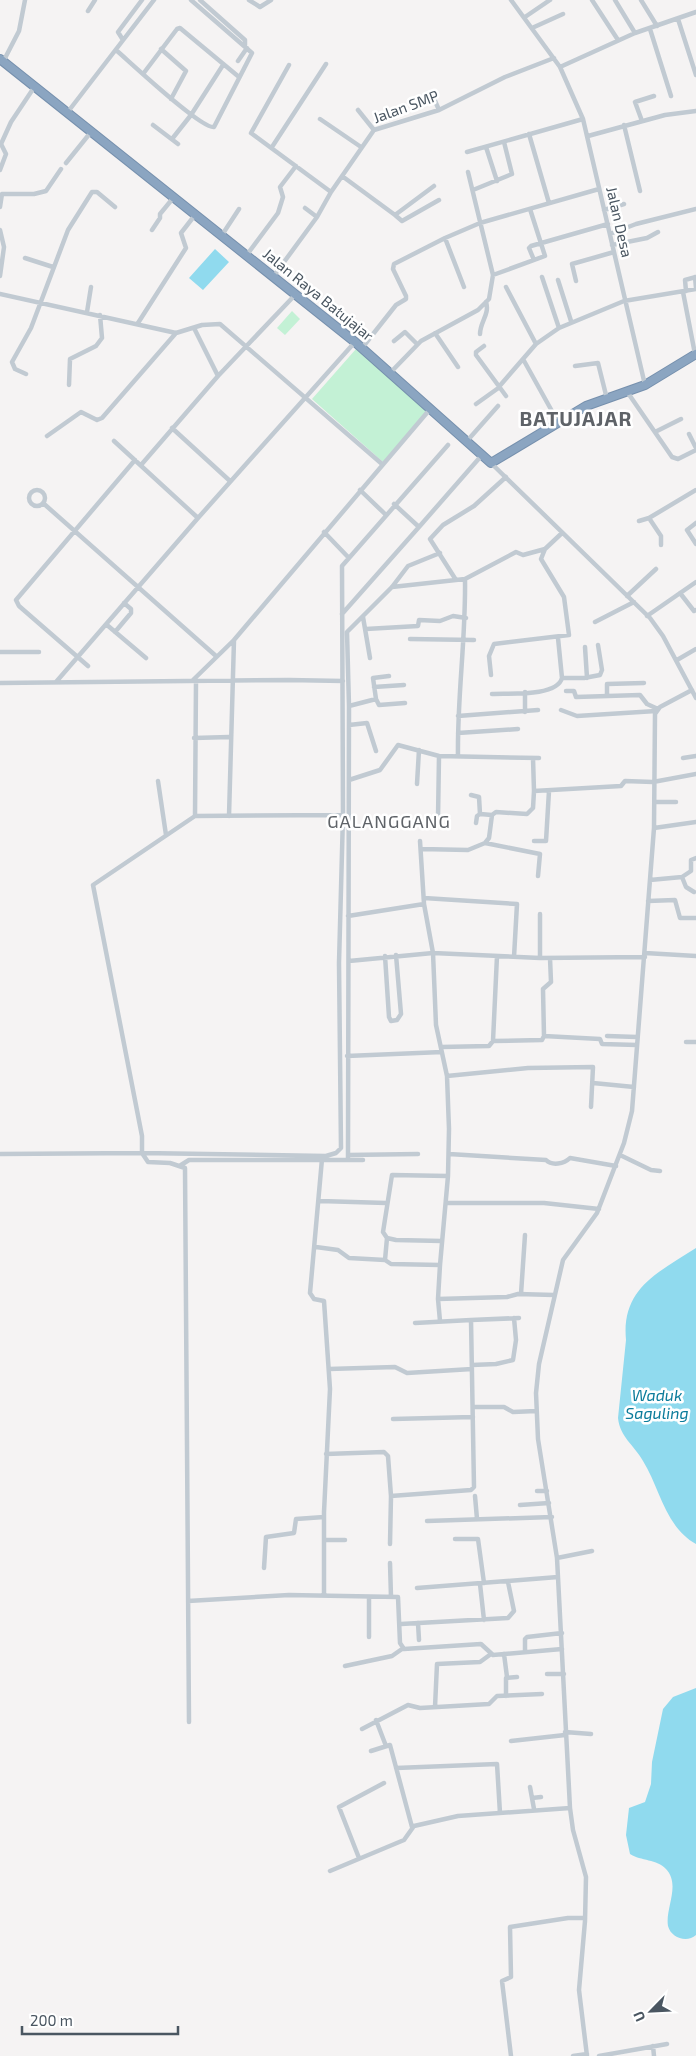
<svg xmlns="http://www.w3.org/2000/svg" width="696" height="2056" font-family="'Exo 2',sans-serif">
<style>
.green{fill:#c3f1d5}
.water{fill:#90daee}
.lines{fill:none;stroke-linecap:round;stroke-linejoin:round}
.highway-casing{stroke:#7690ad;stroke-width:10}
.street{stroke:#c1cad2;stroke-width:4.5}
.highway{stroke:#8ba5c1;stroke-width:8}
.labels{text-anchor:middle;stroke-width:5;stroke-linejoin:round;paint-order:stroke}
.street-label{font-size:15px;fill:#4a5661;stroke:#fff}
.water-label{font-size:16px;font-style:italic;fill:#0c7c9b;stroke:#fff}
.quarter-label{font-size:18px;letter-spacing:1px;fill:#5f6368;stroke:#fff}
.district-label{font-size:20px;font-weight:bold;letter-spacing:1px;fill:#5f6368;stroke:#fff}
</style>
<rect width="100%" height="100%" fill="#f5f3f3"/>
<path class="green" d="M 292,311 L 300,319 L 285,335 L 277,328 Z
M 356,349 L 427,411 L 383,462 L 312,399 Z"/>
<path class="water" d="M 215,249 L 229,262 L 203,290 L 189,278 Z
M 696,1248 L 696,1544 C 665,1527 660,1488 643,1461 C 634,1445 620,1437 618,1418 L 626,1340 C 621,1288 659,1272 696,1248 Z
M 696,1688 L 696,1935 C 687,1943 671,1938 668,1926 C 665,1908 681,1885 666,1869 C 657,1859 641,1861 630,1854 L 626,1835 L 629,1808 L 645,1802 L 651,1784 L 652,1762 L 663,1709 L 673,1697 Z"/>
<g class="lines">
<g class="highway-casing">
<path id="highway" d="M 0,59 L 355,342 L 491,463 L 586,406 L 645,385 L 696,354"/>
</g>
<path class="street" d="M 200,0 L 245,40 L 245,45
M 249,0 L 260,7 L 271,0
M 511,0 L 560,67 L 583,119 L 645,385
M 592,0 L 618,40
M 615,0 L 635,33
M 641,0 L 657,26
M 88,11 L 95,0
M 525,17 L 550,0
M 678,19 L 696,75
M 532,28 L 563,14
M 650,29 L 671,96
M 123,40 L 118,32 L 142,0
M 161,49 L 186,71 L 171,99
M 116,50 C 130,62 201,129 214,127 L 252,53 L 191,0
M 238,61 L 247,48
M 3,62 L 19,31 L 25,0
M 289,65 L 251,133 L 331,192
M 560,67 L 635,33 L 696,12
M 143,74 L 177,29 L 180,28 L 239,77
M 432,94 L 439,110
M 358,110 L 374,130
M 67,113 L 154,0
M 320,119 L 361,147
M 642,121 L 635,102 L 654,96
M 153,125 L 178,144
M 624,125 L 640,191
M 529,134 L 549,203
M 588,136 L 665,115 L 696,111
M 172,139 L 191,115 L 223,65
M 272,147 L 326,64
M 486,147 L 497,181
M 467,152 L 583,119
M 66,163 L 91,132
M 0,170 L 6,154 L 1,144 L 11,122 L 35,86
M 342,176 L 395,215 L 434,186
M 473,190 L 512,174 L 504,142
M 0,207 L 2,194 L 34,194 L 46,191 L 61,169
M 305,208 L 317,217
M 604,210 L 624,204
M 395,215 L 402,221 L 439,200
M 0,230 L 4,247 L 0,276
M 152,230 L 160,218 L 160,214 L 174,197
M 610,234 L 636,224 L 696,209
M 222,235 L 239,209
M 445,238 L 464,287
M 612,245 L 647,238 L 658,232
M 246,256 L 278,213 L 283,197 L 280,187 L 296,166
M 25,258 L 53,267
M 534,260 L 529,248 L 531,246 L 608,224
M 493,275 L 545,256 L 530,209
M 273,277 L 317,217 L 331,192 L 374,130 L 439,110 L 505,77 L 554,58
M 542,277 L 559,328
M 695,277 L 696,288
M 558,280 L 571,321
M 576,281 L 572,264 L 614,252
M 506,287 L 536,344
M 686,291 L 685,280 L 696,277
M 683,292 L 695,354
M 0,294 L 176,333 L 202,325 L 220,324 L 382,464
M 87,312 L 91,287
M 138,323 L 186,248 L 181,233 L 195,215
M 194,328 L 218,376
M 435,333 L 458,367
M 480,334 C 480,322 490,314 486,302
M 394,341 L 405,332 L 417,344
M 484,346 L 476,352 L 476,355 L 506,396
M 362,348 L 396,305 L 406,299 L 406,296 L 393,269 L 394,264 L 445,238 L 480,223 L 599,189
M 523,359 L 558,422
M 575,366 L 598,363 L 607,399
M 390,373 L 421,341 L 478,310 L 489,299 L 493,275 L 468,172
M 26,374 L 15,369 L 12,362 L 31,328 L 68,230 L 92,192 L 97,192 L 115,207
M 69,385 L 70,359 L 96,346 L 102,338 L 100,315
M 628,393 L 672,457 L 678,459 L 696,450
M 476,404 L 497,389 L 536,344 L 559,328 L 624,301 L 696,289
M 172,428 L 230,481
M 655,432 L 681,419
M 689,434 L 696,448
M 47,436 L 81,412 L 97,420 L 102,418 L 176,333
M 114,441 L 198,518
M 467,441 L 498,406
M 491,463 L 650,618 L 663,636 L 696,698
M 141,465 L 218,376 L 295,295
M 360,490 L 385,514
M29 498a8 8 0 1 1 16 0a8 8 0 1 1-16 0Z
M 43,503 L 216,656
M 639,521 L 649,518
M 696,523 L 687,530 L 696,544
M 419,527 L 482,455
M 324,532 L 348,557
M 661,545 L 661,536 L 649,518 L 696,490
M 456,580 L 430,539 L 443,525 L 474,506 L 506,477
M 392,587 L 465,579 L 516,552 L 523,555 L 545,549
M 680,593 L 694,611 L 696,610
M 627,596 L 656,569
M 342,614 L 419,527 L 394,504
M 647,616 L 696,582
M 363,617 L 370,658
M 595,622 L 634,602
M 107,625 L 146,658
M 366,629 L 418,626 L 419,620 L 440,621 L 453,616 L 466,618
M 115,632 L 131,613 L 131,609 L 124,603
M 558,638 L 562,678
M 410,639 L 474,640
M 585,647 L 587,678
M 0,652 L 39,652
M 677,660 L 696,649
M 88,666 L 19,606 L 16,600 L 135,460
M 491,675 L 489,656 L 494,644 L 569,635 L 564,597 L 541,559 L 545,549 L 562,533
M 192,681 L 234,640 L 431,408
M 56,682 L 198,518 L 355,342
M 0,683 L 289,680 L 343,681
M 374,687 L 404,685
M 566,691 L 574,691 L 576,697 L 640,695 L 647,704 L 658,709
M 492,694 C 508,693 557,697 562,678 L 584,678 L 600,675 L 602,670 L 598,645
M 607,696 L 607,684 L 644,683
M 376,699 L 379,705 L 405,703
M 349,706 L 376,699 L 373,678 L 389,676
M 561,710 L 577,716 L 656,711
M 525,712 L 525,692
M 458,716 L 538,710
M 349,725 L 367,723 L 376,751
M 458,733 L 518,729
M 194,738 L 229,737
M 458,756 C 457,697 466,639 465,579
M 533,758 L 534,791
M 683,758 L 696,756
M 349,780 L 380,770 L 398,745 L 439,756 L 539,758
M 158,781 L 166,835
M 417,784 L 419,750
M 471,795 L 479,797 L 480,814 L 492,815 L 496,812 L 527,814 L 533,808 L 534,791 L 621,786 L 625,781 L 653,782 L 696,774
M 655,802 L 676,802
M 343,815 L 195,816 L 93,885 L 142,1136 L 142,1153 L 326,1156 L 336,1153 L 341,1148 L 339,963 L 343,815 L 342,566 L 448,445
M 195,816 L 196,681
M 229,816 L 234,640
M 438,819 L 439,756
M 476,823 L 477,816 L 480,814
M 654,828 L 696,822
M 534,841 L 546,841 L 549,791
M 485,843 L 489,838 L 492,815
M 421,849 L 468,850 L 485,843 L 540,854 L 538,876
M 682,877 L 686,887 L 694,892
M 650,880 L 682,877 L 691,871 L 691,860 L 696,858
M 424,898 L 517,904 L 514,957
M 648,901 L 675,900 L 680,918 L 696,918
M 540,914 L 540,958
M 348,916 L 424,904
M 645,953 L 696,956
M 385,956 L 389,1017 L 391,1021 L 397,1020 L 401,1014 L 396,955
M 349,961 L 433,953 L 540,958 L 645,957
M 544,1036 L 543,989 L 551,982 L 550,958
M 607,1036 L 637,1037
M 493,1041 L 497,956
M 686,1042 L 696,1042
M 441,1047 L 489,1046 L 493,1041 L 542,1040 L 544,1036 L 600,1039 L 602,1044 L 637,1045
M 347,1056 L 442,1052
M 447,1076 L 528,1068 L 593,1067 L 591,1107
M 593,1083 L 634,1087
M 0,1154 L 142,1153 L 148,1162 L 170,1163 L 185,1168 L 189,1722
M 449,1154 L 546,1160 C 552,1166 564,1164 570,1158 L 616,1166
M 348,1155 L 418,1154
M 620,1155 L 651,1170 L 660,1171
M 322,1159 L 310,1293 L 314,1299 L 324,1301 L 330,1389 L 324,1512 L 324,1595
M 348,1160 L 349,706 L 347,632 L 392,587 L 408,566 L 440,553
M 181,1165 L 189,1160 L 363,1160
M 320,1201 L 386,1203
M 447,1203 L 544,1203 L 599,1209
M 387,1238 L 396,1240 L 442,1241
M 316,1247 L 338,1250 L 349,1258 L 385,1260 L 391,1264 L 440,1265 L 438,1299 L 507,1297 L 518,1294 L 554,1295
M 385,1260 L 387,1238 L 383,1232 L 392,1175 L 448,1176 L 449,1129 L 447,1076 L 436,1025 L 433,953 L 424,904 L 420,841
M 440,1265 L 448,1176
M 521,1294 L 525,1235
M 438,1299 L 440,1321
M 415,1323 L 471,1320
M 472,1365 L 496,1364 L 513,1360 L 516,1340 L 514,1318
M 329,1369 L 395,1367 L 407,1373 L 472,1369
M 473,1407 L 504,1407 L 513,1412 L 536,1411
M 393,1419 L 473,1417
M 326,1454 L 384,1452 L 388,1456 L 391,1496 L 471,1490 L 474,1487 L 471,1320 L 519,1318
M 537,1491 L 547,1491
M 475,1496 L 477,1519
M 520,1505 L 549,1503
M 427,1521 L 552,1517
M 455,1539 L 478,1539 L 484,1583
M 324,1540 L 345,1540
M 390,1544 L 391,1496
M 557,1558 L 592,1551
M 390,1563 L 391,1597
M 264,1568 L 266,1537 L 294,1533 L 296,1519 L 324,1517
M 480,1584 L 484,1620
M 417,1588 L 558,1577
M 369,1597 L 369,1637
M 188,1601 L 289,1595 L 398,1597 L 400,1643 L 404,1649 L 481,1644 L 493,1655 L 562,1649
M 418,1623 L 419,1640
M 401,1624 L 508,1618 L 514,1611 L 508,1582
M 525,1652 L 525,1639 L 527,1637 L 562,1633
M 504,1654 L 507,1677
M 345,1666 L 392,1656 L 402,1649
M 547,1674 L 564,1674
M 506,1696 L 506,1678 L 517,1677
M 435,1707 L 437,1664 L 480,1662 L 491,1654
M 376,1720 L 386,1746
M 362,1729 L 408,1705 L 420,1708 L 489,1704 L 497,1696 L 542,1694
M 565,1732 L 591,1734
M 511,1741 L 565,1735
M 371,1751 L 390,1745 L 412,1827
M 396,1768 L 497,1764 L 500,1813
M 530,1787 L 534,1809
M 532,1798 L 541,1797
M 359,1858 L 339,1807 L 384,1783
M 330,1871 L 404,1840 L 414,1826 L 458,1816 L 570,1808
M 653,2046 L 654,2056
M 511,2056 L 502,1981 L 511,1977 L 510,1927 L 568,1918 L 585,1918
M 573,2056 L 587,2054
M 587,2056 L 579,1990 L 585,1921 L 586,1877 L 573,1830 L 570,1808 L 557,1558 L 538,1439 L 536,1393 L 539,1364 L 563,1260 L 597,1213 L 624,1143 L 632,1111 L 654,828 L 655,714 L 660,707 L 692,690
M 599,2056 L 667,2044"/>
<use href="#highway" class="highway"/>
</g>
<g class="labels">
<g class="street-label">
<text transform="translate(406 107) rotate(-20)" y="5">Jalan SMP</text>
<text transform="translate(619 222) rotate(77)" y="5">Jalan Desa</text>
<text transform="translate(318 295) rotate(39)" y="5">Jalan Raya Batujajar</text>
</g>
<g class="water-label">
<text x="657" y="1401">Waduk<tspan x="657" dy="18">Saguling</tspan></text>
</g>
<g class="quarter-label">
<text x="389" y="828">GALANGGANG</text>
</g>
<g class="district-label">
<text x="576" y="426">BATUJAJAR</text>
</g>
</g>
<g transform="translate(651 2011) rotate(246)" stroke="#ffffff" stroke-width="4" paint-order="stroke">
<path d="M0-4L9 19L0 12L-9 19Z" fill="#4a5661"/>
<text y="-8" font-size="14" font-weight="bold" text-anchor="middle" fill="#4a5661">U</text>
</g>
<path d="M22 2026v8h156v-8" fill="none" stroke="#4a5661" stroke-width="2.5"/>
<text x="30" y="2026" font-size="15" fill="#4a5661" stroke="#ffffff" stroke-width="4" paint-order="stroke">200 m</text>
</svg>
